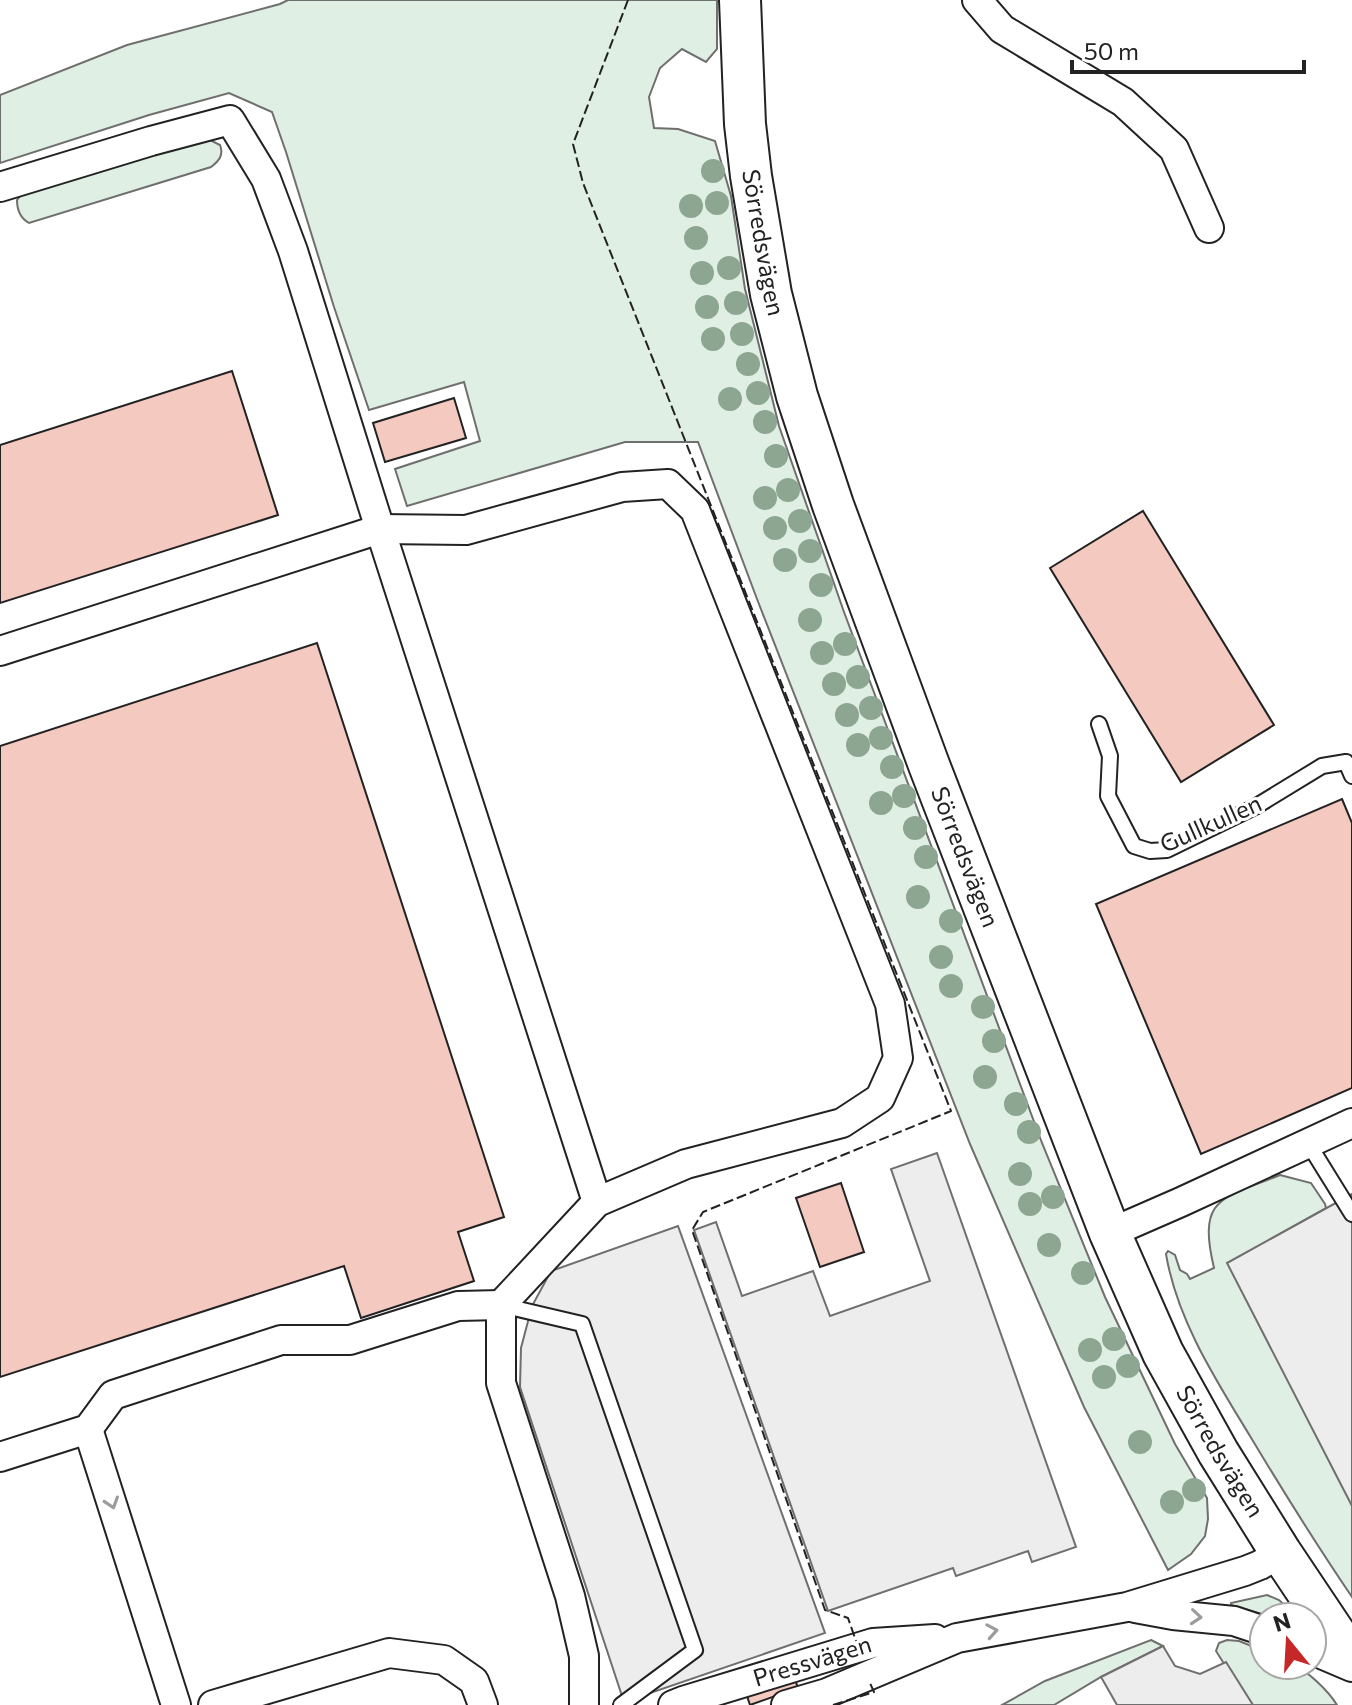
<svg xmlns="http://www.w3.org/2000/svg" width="1352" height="1705" font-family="Commissioner,sans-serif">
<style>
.green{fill:#e0efe3;stroke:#6f6f6f;stroke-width:2}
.parking{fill:#ededed;stroke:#6f6f6f;stroke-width:2}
.building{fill:#f3c9c0;stroke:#222;stroke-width:2}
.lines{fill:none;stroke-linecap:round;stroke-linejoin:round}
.lane-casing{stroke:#222;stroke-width:18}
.street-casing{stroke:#222;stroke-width:32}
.secondary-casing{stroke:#222;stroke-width:44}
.lane{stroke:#fff;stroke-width:14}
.street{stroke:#fff;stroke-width:28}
.secondary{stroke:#fff;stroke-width:40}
.fence{stroke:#222;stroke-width:2;stroke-dasharray:10 4;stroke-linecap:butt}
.tree{fill:#8da692}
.oneway{stroke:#9c9c9c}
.labels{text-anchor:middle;stroke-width:6;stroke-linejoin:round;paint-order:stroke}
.street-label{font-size:24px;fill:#222;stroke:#fff}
</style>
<rect width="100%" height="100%" fill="#fff"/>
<path class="green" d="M 288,0 L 717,0 L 717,49 L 706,62 L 682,49 L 660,68 L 649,97 L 654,128 L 678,129 L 715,141 L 731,196 L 745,289 L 779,426 L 844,612 L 1042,1143 L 1105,1297 L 1175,1444 L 1207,1498 L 1208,1519 L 1205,1536 L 1191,1554 L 1168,1570 L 1084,1407 L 970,1144 L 757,599 L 698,442 L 625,442 L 407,506 L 395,469 L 480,441 L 464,382 L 369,410 L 334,307 L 286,152 L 272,112 L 229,93 L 149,115 L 0,163 L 0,95 L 127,45 L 280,4 Z
M 197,140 L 210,140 L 220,145 C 224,155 219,161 211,167 L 29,223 C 20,218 17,210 17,200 L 21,195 Z
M 1280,1175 L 1311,1183 L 1325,1204 L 1326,1208 L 1229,1263 L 1352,1503 L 1352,1597 C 1316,1544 1283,1491 1250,1436 C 1216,1380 1177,1320 1166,1254 L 1168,1251 L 1175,1255 L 1180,1270 L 1187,1274 L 1190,1279 L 1214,1268 C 1197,1196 1222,1199 1280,1175 Z
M 1267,1595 L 1279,1600 L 1298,1617 L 1272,1617 L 1231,1605 L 1231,1603 Z
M 1151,1640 L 1163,1646 L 1101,1677 L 1054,1705 L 1002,1705 L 1045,1681 Z
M 1227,1640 L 1239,1641 L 1264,1651 L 1264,1665 C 1272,1665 1283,1663 1291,1665 C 1306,1668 1329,1692 1337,1705 L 1250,1705 L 1216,1651 L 1219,1643 Z"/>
<path class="parking" d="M 937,1153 L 1076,1547 L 1032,1562 L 1028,1551 L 956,1576 L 953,1568 L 828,1611 L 694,1230 L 716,1222 L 742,1296 L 813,1271 L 830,1316 L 930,1281 L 891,1169 Z
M 1352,1194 L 1352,1506 L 1227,1263 Z
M 678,1226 L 825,1633 L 624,1702 L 520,1387 L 521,1348 L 532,1306 L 551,1271 Z
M 1163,1646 L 1175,1666 L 1200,1674 L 1226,1662 L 1253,1705 L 1117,1705 L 1101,1677 Z"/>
<path class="building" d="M 232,371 L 278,515 L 0,603 L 0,445 Z
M 454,398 L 466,438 L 385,462 L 373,423 Z
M 1143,511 L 1274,725 L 1181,782 L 1050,568 Z
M 317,643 L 504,1217 L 458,1232 L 474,1281 L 361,1318 L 344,1266 L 0,1377 L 0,746 Z
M 1342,799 L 1352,823 L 1352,1088 L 1201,1154 L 1096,904 Z
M 841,1183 L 864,1252 L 820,1267 L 796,1198 Z
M 793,1674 L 798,1688 L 750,1705 L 745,1690 Z"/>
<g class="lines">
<g class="lane-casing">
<path id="lane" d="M 1099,724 L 1110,756 L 1108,796 L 1134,846 L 1150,851 L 1167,850 L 1255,807 L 1322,766 L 1346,762 L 1352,776
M 1308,1143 L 1352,1214
M 501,1305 L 582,1324 L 695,1650 L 621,1705"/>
</g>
<g class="street-casing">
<g id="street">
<path d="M 977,0 L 1002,29 L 1123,102 L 1174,149 L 1209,228"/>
<path d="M 0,187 L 151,141 L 230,120 L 266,179 L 293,251 L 380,529 L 597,1202"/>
<path d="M 0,651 L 380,529 L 466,530 L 622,487 L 668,484 L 695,510 L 890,1004 L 898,1058 L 880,1098 L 842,1123 L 686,1164 L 597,1202 L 501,1305 L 501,1383 L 570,1596 L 584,1656 L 584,1705"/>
<path d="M 1110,1233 L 1181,1202 L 1352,1123"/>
<path d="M 88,1429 L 176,1705"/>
<path d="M 0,1457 L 88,1429 L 113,1395 L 281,1340 L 350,1340 L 458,1306 L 501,1305"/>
<path d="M 1135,1608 L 1173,1615 L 1234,1621 L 1264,1631"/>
<path d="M 1312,1650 L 1352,1667"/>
<path d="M 213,1705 L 389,1653 L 444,1660 L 474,1681 L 483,1705"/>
<path id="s1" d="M 673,1705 L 683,1701 L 873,1643 L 935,1639"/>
<path d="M 786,1705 L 827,1693 L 957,1638 L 1127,1607 L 1245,1571 L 1260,1565 L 1281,1553"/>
</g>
</g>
<g class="secondary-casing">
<g id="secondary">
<path id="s2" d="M 740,0 L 745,124 L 751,176 L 771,294 L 797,396 L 833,505 L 929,765 L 1110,1233 L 1163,1353 L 1218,1452 L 1281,1553 L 1352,1659"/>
</g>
</g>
<use href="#lane" class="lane"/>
<use href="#street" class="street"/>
<use href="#secondary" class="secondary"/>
<path class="fence" d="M 628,0 L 573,144 L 583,183 L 951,1111 L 703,1212 L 692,1230 L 825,1610 L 848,1618 L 856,1641
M 833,1705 L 874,1692 L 870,1683"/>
</g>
<g class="tree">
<circle cx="713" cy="171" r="12"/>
<circle cx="717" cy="203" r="12"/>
<circle cx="691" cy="206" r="12"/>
<circle cx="696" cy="238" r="12"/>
<circle cx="729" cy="268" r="12"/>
<circle cx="702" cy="273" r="12"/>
<circle cx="736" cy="303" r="12"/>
<circle cx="707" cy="307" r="12"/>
<circle cx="742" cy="334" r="12"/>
<circle cx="713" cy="339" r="12"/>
<circle cx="748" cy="364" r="12"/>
<circle cx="758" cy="393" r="12"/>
<circle cx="730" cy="399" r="12"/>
<circle cx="765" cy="422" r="12"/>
<circle cx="776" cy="456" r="12"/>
<circle cx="788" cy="490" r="12"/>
<circle cx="765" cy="498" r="12"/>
<circle cx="800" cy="521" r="12"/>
<circle cx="775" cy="528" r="12"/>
<circle cx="810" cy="551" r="12"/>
<circle cx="785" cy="560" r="12"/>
<circle cx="821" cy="585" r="12"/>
<circle cx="810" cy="620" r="12"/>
<circle cx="845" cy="644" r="12"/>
<circle cx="822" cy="653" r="12"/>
<circle cx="858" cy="677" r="12"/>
<circle cx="834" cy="684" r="12"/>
<circle cx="871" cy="708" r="12"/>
<circle cx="847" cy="715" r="12"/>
<circle cx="881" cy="738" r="12"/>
<circle cx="858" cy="745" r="12"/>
<circle cx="892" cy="767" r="12"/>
<circle cx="904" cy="796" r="12"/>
<circle cx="881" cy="803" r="12"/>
<circle cx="915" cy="828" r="12"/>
<circle cx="926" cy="857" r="12"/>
<circle cx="918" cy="897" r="12"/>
<circle cx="951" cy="921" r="12"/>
<circle cx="941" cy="957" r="12"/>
<circle cx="951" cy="986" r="12"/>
<circle cx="983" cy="1007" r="12"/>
<circle cx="994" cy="1041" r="12"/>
<circle cx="985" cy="1077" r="12"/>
<circle cx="1016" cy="1104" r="12"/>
<circle cx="1029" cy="1132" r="12"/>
<circle cx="1020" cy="1174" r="12"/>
<circle cx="1053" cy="1197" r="12"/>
<circle cx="1030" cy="1204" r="12"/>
<circle cx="1049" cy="1245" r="12"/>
<circle cx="1083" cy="1273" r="12"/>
<circle cx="1114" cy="1339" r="12"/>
<circle cx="1090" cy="1350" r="12"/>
<circle cx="1128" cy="1366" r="12"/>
<circle cx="1104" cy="1377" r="12"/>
<circle cx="1140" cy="1442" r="12"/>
<circle cx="1194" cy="1490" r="12"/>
<circle cx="1172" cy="1502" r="12"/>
</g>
<defs><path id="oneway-chevron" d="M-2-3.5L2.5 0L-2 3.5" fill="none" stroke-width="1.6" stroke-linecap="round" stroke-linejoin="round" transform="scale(2)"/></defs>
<g class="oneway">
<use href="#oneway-chevron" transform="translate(112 1503) rotate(72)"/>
<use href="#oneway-chevron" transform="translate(1196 1617) rotate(5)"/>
<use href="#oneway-chevron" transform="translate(992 1631) rotate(-10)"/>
</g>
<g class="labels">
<g class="street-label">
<text dy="8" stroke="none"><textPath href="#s2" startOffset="244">Sörredsvägen</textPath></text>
<text transform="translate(1211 824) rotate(-24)" y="8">Gullkullen</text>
<text dy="8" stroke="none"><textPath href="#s2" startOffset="892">Sörredsvägen</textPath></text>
<text dy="8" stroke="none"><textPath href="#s2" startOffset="1540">Sörredsvägen</textPath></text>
<text dy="8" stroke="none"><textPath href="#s1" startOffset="146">Pressvägen</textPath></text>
</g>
</g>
<g transform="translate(1288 1641) rotate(342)"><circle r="38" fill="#ffffff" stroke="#a7a7a7" stroke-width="2"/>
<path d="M0-6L14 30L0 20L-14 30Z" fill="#c62828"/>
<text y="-12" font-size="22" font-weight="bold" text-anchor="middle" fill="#222222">N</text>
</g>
<path d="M1072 60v12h232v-12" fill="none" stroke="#222222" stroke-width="4"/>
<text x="1084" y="60" font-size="24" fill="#222222" stroke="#ffffff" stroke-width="6" paint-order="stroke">50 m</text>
</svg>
